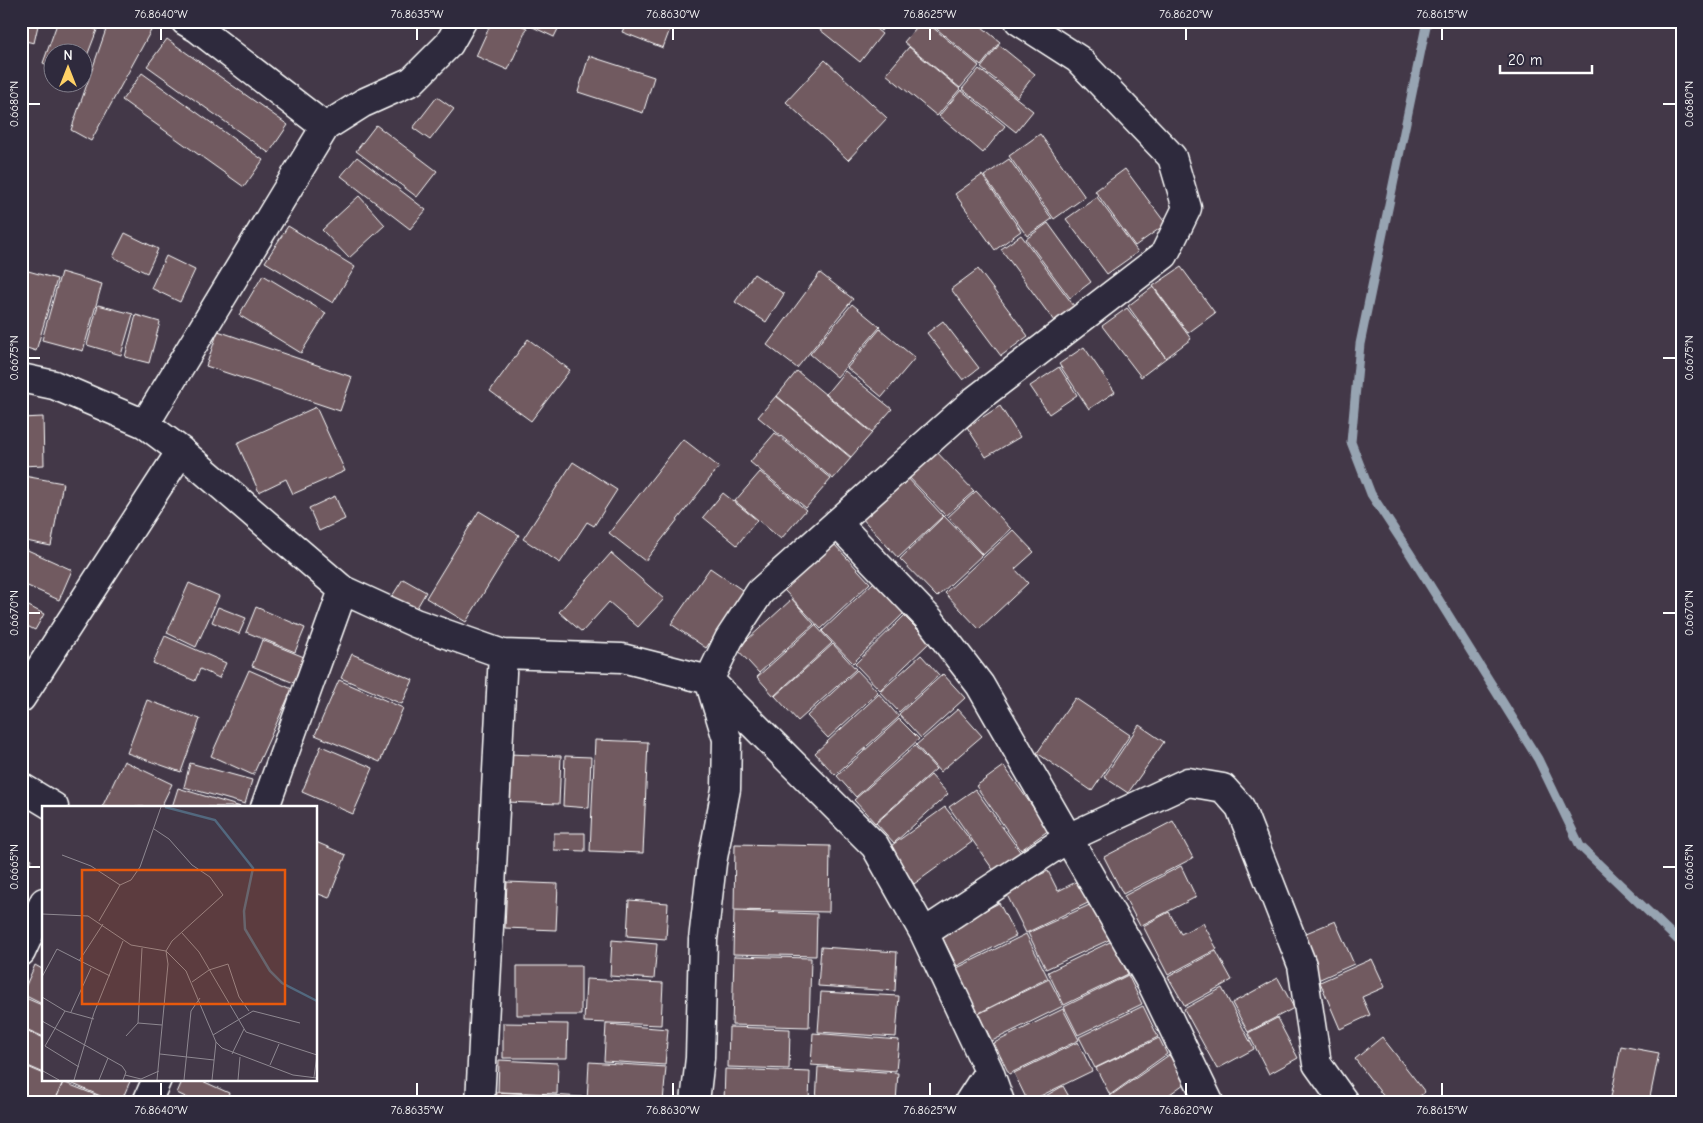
<svg xmlns="http://www.w3.org/2000/svg" width="1703" height="1123" font-family="'Comic Neue',sans-serif">
<style>
.lines{fill:none;stroke-linecap:round;stroke-linejoin:round}
.stream{stroke:#97a4b2;stroke-width:9}
.building{fill:#715a61;stroke:#fff}
.street-casing{stroke:#fff;stroke-width:31}
.street{stroke:#2f2a3d;stroke-width:28}
.ticks{fill:none;stroke:#fff;stroke-width:2}
.inset-river{fill:none;stroke:#52687e;stroke-width:2.5}
.inset-road{fill:none;stroke:#8e8891;stroke-width:1}
.view{fill:#e8590c;fill-opacity:0.15;stroke:#e8590c;stroke-width:2.5}
.inset-edge{fill:none;stroke:#fff;stroke-width:2.5}
.neatline{fill:none;stroke:#fff;stroke-width:2}
.ticks-label{font-size:12px;text-anchor:middle;fill:#fff}
</style>
<rect width="100%" height="100%" fill="#433848"/>
<filter id="ink" filterUnits="userSpaceOnUse"><feTurbulence type="fractalNoise" baseFrequency=".02" numOctaves="2"/><feDisplacementMap in="SourceGraphic" scale="10" xChannelSelector="R" yChannelSelector="G"/><feConvolveMatrix kernelMatrix="1 2 1 2 8 2 1 2 1" color-interpolation-filters="sRGB"/></filter>
<g filter="url(#ink)">
<g class="lines">
<path class="stream" d="M 1427,21 L 1360,344 L 1351,442 L 1371,494 L 1409,552 L 1538,759 L 1580,846 L 1682,944"/>
</g>
<path class="building" d="M 21,21 L 39,21 L 34,43 L 21,40 Z
M 58,21 L 75,21 L 97,30 L 82,69 L 82,52 L 52,52 L 52,67 L 43,63 Z
M 109,21 L 146,21 L 154,25 L 91,141 L 71,130 Z
M 492,21 L 511,21 L 527,28 L 508,70 L 476,56 Z
M 520,21 L 562,21 L 554,37 Z
M 627,21 L 673,21 L 663,48 L 622,32 Z
M 809,21 L 866,21 L 882,34 L 860,62 Z
M 870,21 L 889,21 L 881,31 Z
M 922,21 L 925,21 L 979,66 L 960,88 L 904,42 Z
M 935,21 L 975,21 L 1000,42 L 981,66 L 932,25 Z
M 167,39 L 288,125 L 269,153 L 147,66 Z
M 999,45 L 1035,74 L 1017,97 L 981,68 Z
M 909,47 L 960,89 L 937,116 L 886,74 Z
M 589,56 L 654,77 L 643,113 L 578,92 Z
M 825,60 L 887,118 L 848,160 L 786,102 Z
M 979,69 L 1033,111 L 1016,132 L 962,89 Z
M 142,73 L 263,160 L 244,187 L 122,100 Z
M 961,90 L 1005,126 L 983,153 L 939,116 Z
M 437,97 L 454,109 L 430,140 L 413,128 Z
M 376,125 L 437,171 L 417,197 L 356,151 Z
M 1040,134 L 1085,197 L 1054,219 L 1009,156 Z
M 357,157 L 426,210 L 410,229 L 341,176 Z
M 1009,159 L 1052,219 L 1027,236 L 984,176 Z
M 1125,169 L 1166,224 L 1135,246 L 1095,191 Z
M 982,175 L 1021,231 L 995,250 L 955,194 Z
M 359,196 L 385,225 L 349,258 L 322,230 Z
M 1097,197 L 1138,252 L 1107,274 L 1066,219 Z
M 1048,223 L 1091,282 L 1070,298 L 1026,239 Z
M 288,226 L 355,267 L 333,303 L 265,262 Z
M 125,233 L 158,249 L 147,273 L 113,257 Z
M 1021,235 L 1074,306 L 1054,321 L 1001,249 Z
M 166,256 L 195,270 L 180,302 L 151,288 Z
M 1181,267 L 1215,313 L 1188,333 L 1153,286 Z
M 21,269 L 57,279 L 36,351 L 21,346 Z
M 978,269 L 1028,336 L 1001,356 L 951,289 Z
M 61,272 L 102,284 L 83,351 L 42,340 Z
M 820,273 L 853,299 L 797,368 L 767,345 Z
M 754,274 L 784,294 L 766,322 L 735,302 Z
M 263,275 L 326,313 L 301,353 L 239,315 Z
M 1153,287 L 1191,339 L 1166,358 L 1128,306 Z
M 852,304 L 880,327 L 837,377 L 810,354 Z
M 98,305 L 133,314 L 121,355 L 87,345 Z
M 1127,308 L 1166,358 L 1141,377 L 1102,326 Z
M 136,315 L 160,322 L 149,363 L 125,357 Z
M 943,321 L 979,368 L 963,380 L 927,333 Z
M 880,329 L 915,358 L 882,397 L 847,368 Z
M 218,331 L 352,377 L 340,411 L 206,366 Z
M 528,339 L 570,370 L 531,421 L 490,391 Z
M 1084,347 L 1115,392 L 1089,409 L 1059,364 Z
M 1059,367 L 1077,395 L 1049,414 L 1030,386 Z
M 797,371 L 872,433 L 851,457 L 777,396 Z
M 845,371 L 892,409 L 872,432 L 826,394 Z
M 776,396 L 851,458 L 833,479 L 758,417 Z
M 1000,406 L 1020,437 L 986,457 L 967,427 Z
M 316,407 L 345,471 L 293,494 L 286,479 L 259,492 L 237,443 Z
M 43,417 L 44,465 L 21,466 L 21,418 Z
M 775,433 L 831,479 L 806,508 L 750,462 Z
M 683,439 L 719,467 L 645,561 L 609,533 Z
M 933,448 L 974,491 L 946,516 L 905,473 Z
M 573,462 L 617,490 L 594,526 L 587,522 L 560,563 L 523,539 Z
M 760,472 L 806,510 L 781,539 L 735,501 Z
M 905,475 L 943,516 L 898,558 L 860,516 Z
M 24,476 L 63,483 L 51,546 L 21,540 L 21,493 Z
M 976,491 L 1011,529 L 983,555 L 948,517 Z
M 723,493 L 757,520 L 737,545 L 703,517 Z
M 335,496 L 345,519 L 319,531 L 309,508 Z
M 479,511 L 519,535 L 466,622 L 426,598 Z
M 944,516 L 982,555 L 937,597 L 900,559 Z
M 1013,530 L 1034,552 L 1015,569 L 1028,583 L 979,629 L 945,593 Z
M 834,544 L 870,583 L 821,629 L 784,590 Z
M 21,547 L 72,570 L 59,600 L 21,583 Z
M 611,553 L 664,599 L 638,627 L 609,602 L 582,632 L 559,612 Z
M 710,568 L 745,592 L 706,648 L 671,624 Z
M 403,579 L 426,592 L 412,616 L 389,601 Z
M 874,582 L 904,613 L 853,663 L 822,631 Z
M 189,583 L 219,596 L 196,647 L 167,633 Z
M 792,599 L 814,624 L 759,673 L 737,649 Z
M 21,602 L 44,614 L 35,630 L 21,623 Z
M 218,607 L 246,618 L 239,634 L 212,622 Z
M 256,607 L 305,628 L 295,652 L 246,632 Z
M 904,616 L 930,642 L 880,690 L 855,664 Z
M 815,625 L 832,643 L 774,696 L 757,677 Z
M 165,636 L 226,663 L 219,678 L 200,669 L 195,681 L 153,663 Z
M 262,640 L 304,657 L 294,683 L 252,666 Z
M 833,644 L 856,669 L 798,721 L 775,696 Z
M 352,654 L 413,680 L 402,704 L 341,678 Z
M 921,655 L 939,675 L 899,712 L 880,692 Z
M 249,670 L 292,689 L 253,775 L 211,756 Z
M 857,670 L 878,692 L 828,738 L 807,716 Z
M 943,674 L 965,698 L 921,738 L 899,714 Z
M 339,680 L 403,708 L 380,762 L 315,735 Z
M 879,694 L 899,717 L 835,775 L 815,753 Z
M 1075,698 L 1130,735 L 1092,791 L 1037,753 Z
M 147,700 L 200,719 L 181,772 L 127,753 Z
M 958,709 L 982,736 L 940,772 L 916,745 Z
M 899,719 L 919,739 L 856,797 L 837,776 Z
M 1139,725 L 1164,742 L 1128,793 L 1104,777 Z
M 595,740 L 648,742 L 643,853 L 590,851 Z
M 321,746 L 373,768 L 353,814 L 302,792 Z
M 915,746 L 936,769 L 875,823 L 854,800 Z
M 508,754 L 561,756 L 559,804 L 506,802 Z
M 565,756 L 591,757 L 589,808 L 563,806 Z
M 124,761 L 172,784 L 161,807 L 102,807 Z
M 190,763 L 252,780 L 245,804 L 184,787 Z
M 1004,766 L 1049,830 L 1021,850 L 976,786 Z
M 931,775 L 948,794 L 894,843 L 876,823 Z
M 178,788 L 241,807 L 172,807 Z
M 975,789 L 1021,853 L 994,871 L 949,807 Z
M 945,807 L 972,842 L 914,884 L 888,848 Z
M 1173,821 L 1193,858 L 1123,894 L 1104,857 Z
M 554,833 L 585,833 L 585,851 L 554,850 Z
M 316,842 L 346,855 L 329,898 L 316,893 Z
M 735,844 L 830,846 L 829,912 L 734,910 Z
M 21,852 L 32,859 L 21,877 Z
M 1181,866 L 1196,897 L 1140,926 L 1124,896 Z
M 1048,871 L 1058,891 L 1084,878 L 1094,900 L 1026,933 L 1005,891 Z
M 507,882 L 558,884 L 556,930 L 505,928 Z
M 629,900 L 668,903 L 666,939 L 627,936 Z
M 1096,902 L 1113,938 L 1046,969 L 1028,933 Z
M 999,903 L 1016,936 L 957,966 L 940,933 Z
M 734,911 L 817,914 L 816,956 L 733,954 Z
M 1169,912 L 1181,934 L 1203,923 L 1217,949 L 1168,975 L 1143,926 Z
M 1335,921 L 1354,964 L 1318,980 L 1299,936 Z
M 1026,934 L 1048,978 L 977,1014 L 955,969 Z
M 612,940 L 657,944 L 654,979 L 610,976 Z
M 1112,941 L 1128,974 L 1064,1005 L 1048,972 Z
M 821,947 L 897,952 L 895,991 L 818,986 Z
M 1216,951 L 1232,980 L 1185,1006 L 1168,977 Z
M 734,956 L 811,958 L 809,1027 L 732,1025 Z
M 1372,959 L 1385,987 L 1362,997 L 1370,1015 L 1340,1029 L 1320,982 Z
M 35,965 L 44,970 L 44,1005 L 22,994 Z
M 517,966 L 581,966 L 581,1015 L 517,1015 Z
M 1128,975 L 1142,1004 L 1078,1035 L 1064,1007 Z
M 1278,978 L 1294,1008 L 1248,1032 L 1232,1003 Z
M 586,979 L 663,983 L 661,1025 L 584,1022 Z
M 1049,979 L 1063,1006 L 992,1041 L 978,1014 Z
M 1222,988 L 1254,1049 L 1217,1069 L 1184,1009 Z
M 821,992 L 899,996 L 896,1037 L 818,1032 Z
M 21,996 L 44,1006 L 44,1037 L 21,1027 Z
M 1143,1006 L 1158,1037 L 1095,1068 L 1079,1037 Z
M 1063,1009 L 1079,1040 L 1009,1074 L 994,1043 Z
M 1277,1018 L 1298,1058 L 1269,1074 L 1248,1033 Z
M 503,1023 L 568,1024 L 567,1058 L 503,1058 Z
M 606,1024 L 668,1029 L 665,1065 L 604,1061 Z
M 729,1027 L 790,1029 L 789,1069 L 728,1067 Z
M 21,1028 L 44,1038 L 44,1073 L 21,1063 Z
M 813,1033 L 899,1040 L 896,1071 L 811,1065 Z
M 1382,1037 L 1425,1092 L 1412,1102 L 1388,1102 L 1355,1059 Z
M 1159,1038 L 1167,1054 L 1110,1095 L 1096,1068 Z
M 1078,1042 L 1092,1071 L 1028,1102 L 1014,1073 Z
M 1621,1046 L 1659,1053 L 1649,1102 L 1610,1102 Z
M 1169,1055 L 1188,1081 L 1159,1102 L 1114,1102 L 1110,1096 Z
M 499,1060 L 558,1063 L 557,1094 L 498,1092 Z
M 589,1062 L 666,1067 L 663,1102 L 587,1102 Z
M 21,1064 L 44,1074 L 44,1079 L 56,1079 L 63,1082 L 54,1102 L 29,1102 L 21,1099 Z
M 818,1067 L 898,1073 L 896,1102 L 816,1102 Z
M 725,1069 L 810,1072 L 809,1102 L 724,1102 Z
M 65,1079 L 131,1079 L 121,1102 L 114,1102 L 64,1080 Z
M 183,1079 L 198,1079 L 229,1093 L 225,1102 L 196,1102 L 177,1093 Z
M 63,1082 L 113,1102 L 55,1102 Z
M 1063,1086 L 1072,1102 L 1035,1102 Z
M 497,1092 L 583,1097 L 582,1102 L 496,1102 Z"/>
<g class="lines">
<g class="street-casing">
<path id="street" d="M 185,21 L 197,28 L 325,127
M 21,378 L 54,385 L 145,424 L 181,451 L 343,590 L 415,623 L 503,654 L 622,658 L 709,680 L 875,846 L 924,933 L 989,1071 L 1000,1102
M 145,424 L 325,127 L 363,103 L 412,81 L 449,44 L 462,21
M 837,523 L 930,620 L 980,685 L 1153,986 L 1209,1102
M 21,698 L 181,451
M 21,787 L 54,807
M 265,807 L 343,590
M 924,933 L 1068,838 L 1188,782 L 1223,788 L 1240,807 L 1302,965 L 1317,1064 L 1344,1102
M 21,952 L 44,902
M 147,1102 L 157,1079
M 480,1102 L 503,654
M 695,1102 L 700,1058 L 703,940 L 712,863 L 726,789 L 727,739 L 709,680 L 729,639 L 760,592 L 974,401 L 1164,255 L 1187,208 L 1172,157 L 1078,59 L 1019,21
M 969,1102 L 989,1071"/>
</g>
<use href="#street" class="street"/>
</g>
</g>
<path class="ticks" d="M 161,28 L 161,40M 417,28 L 417,40M 673,28 L 673,40M 930,28 L 930,40M 1186,28 L 1186,40M 1442,28 L 1442,40M 28,104 L 40,104M 1663,104 L 1676,104M 28,358 L 40,358M 1663,358 L 1676,358M 28,613 L 40,613M 1663,613 L 1676,613M 28,867 L 40,867M 1663,867 L 1676,867M 161,1083 L 161,1096M 417,1083 L 417,1096M 673,1083 L 673,1096M 930,1083 L 930,1096M 1186,1083 L 1186,1096M 1442,1083 L 1442,1096"/>
<g transform="translate(42 806)">
<rect width="275" height="275" fill="#433848"/>
<path class="inset-river" d="M 123,1 L 173,14 L 211,62 L 202,105 L 203,123 L 228,165 L 240,177 L 275,195"/>
<path class="inset-road" d="M 112,23 L 127,33 L 150,59 L 168,71 L 181,89 L 130,135 L 124,145 L 126,158 L 115,274M 20,49 L 49,60 L 78,79M 0,108 L 46,110 L 89,139 L 124,145 L 144,165 L 174,236 L 180,242 L 251,269 L 275,272M 57,115 L 78,79 L 89,74 L 98,61 L 119,1M 140,127 L 157,146 L 204,226 L 275,249M 37,155 L 61,118M 0,171 L 15,143 L 68,170M 150,176 L 167,164 L 186,158 L 197,191 L 207,205M 0,191 L 23,205 L 52,213M 23,205 L 3,240 L 37,261M 29,206 L 49,162M 0,215 L 80,260 L 84,266 L 81,274M 96,217 L 120,219M 171,229 L 211,205 L 258,217M 84,230 L 96,217 L 100,142M 118,248 L 172,254M 190,248 L 202,223M 228,259 L 237,238M 1,265 L 17,274M 83,269 L 99,273 L 117,265M 272,271 L 275,249M 32,274 L 52,207 L 81,135M 57,274 L 66,252M 142,274 L 149,205 L 158,192M 170,274 L 174,236M 196,274 L 198,251"/>
<path class="view" d="M 40,64 L 243,64 L 243,198 L 40,198 Z"/>
<rect width="275" height="275" class="inset-edge"/>
</g>
<rect width="1703" height="1123" fill="none" stroke="#2f2a3d" stroke-width="55"/>
<g transform="translate(68 68)"><circle r="24" fill="#2f2a3d" stroke="#827f8b"/>
<path d="M0-4L9 19L0 12L-9 19Z" fill="#ffd166"/>
<text y="-8" font-size="14" font-weight="bold" text-anchor="middle" fill="#ffffff">N</text>
</g>
<path d="M1500 65v8h92v-8" fill="none" stroke="#ffffff" stroke-width="2.5"/>
<text x="1508" y="65" font-size="15" fill="#ffffff" stroke="#2f2a3d" stroke-width="4" paint-order="stroke">20 m</text>
<rect x="28" y="28" width="1648" height="1068" class="neatline"/>
<g class="ticks-label">
<text x="161" y="18">76.8640°W</text>
<text x="417" y="18">76.8635°W</text>
<text x="673" y="18">76.8630°W</text>
<text x="930" y="18">76.8625°W</text>
<text x="1186" y="18">76.8620°W</text>
<text x="1442" y="18">76.8615°W</text>
<text transform="translate(14 104) rotate(-90)" y="4">0.6680°N</text>
<text transform="translate(1689 104) rotate(-90)" y="4">0.6680°N</text>
<text transform="translate(14 358) rotate(-90)" y="4">0.6675°N</text>
<text transform="translate(1689 358) rotate(-90)" y="4">0.6675°N</text>
<text transform="translate(14 613) rotate(-90)" y="4">0.6670°N</text>
<text transform="translate(1689 613) rotate(-90)" y="4">0.6670°N</text>
<text transform="translate(14 867) rotate(-90)" y="4">0.6665°N</text>
<text transform="translate(1689 867) rotate(-90)" y="4">0.6665°N</text>
<text x="161" y="1114">76.8640°W</text>
<text x="417" y="1114">76.8635°W</text>
<text x="673" y="1114">76.8630°W</text>
<text x="930" y="1114">76.8625°W</text>
<text x="1186" y="1114">76.8620°W</text>
<text x="1442" y="1114">76.8615°W</text>
</g>
</svg>
